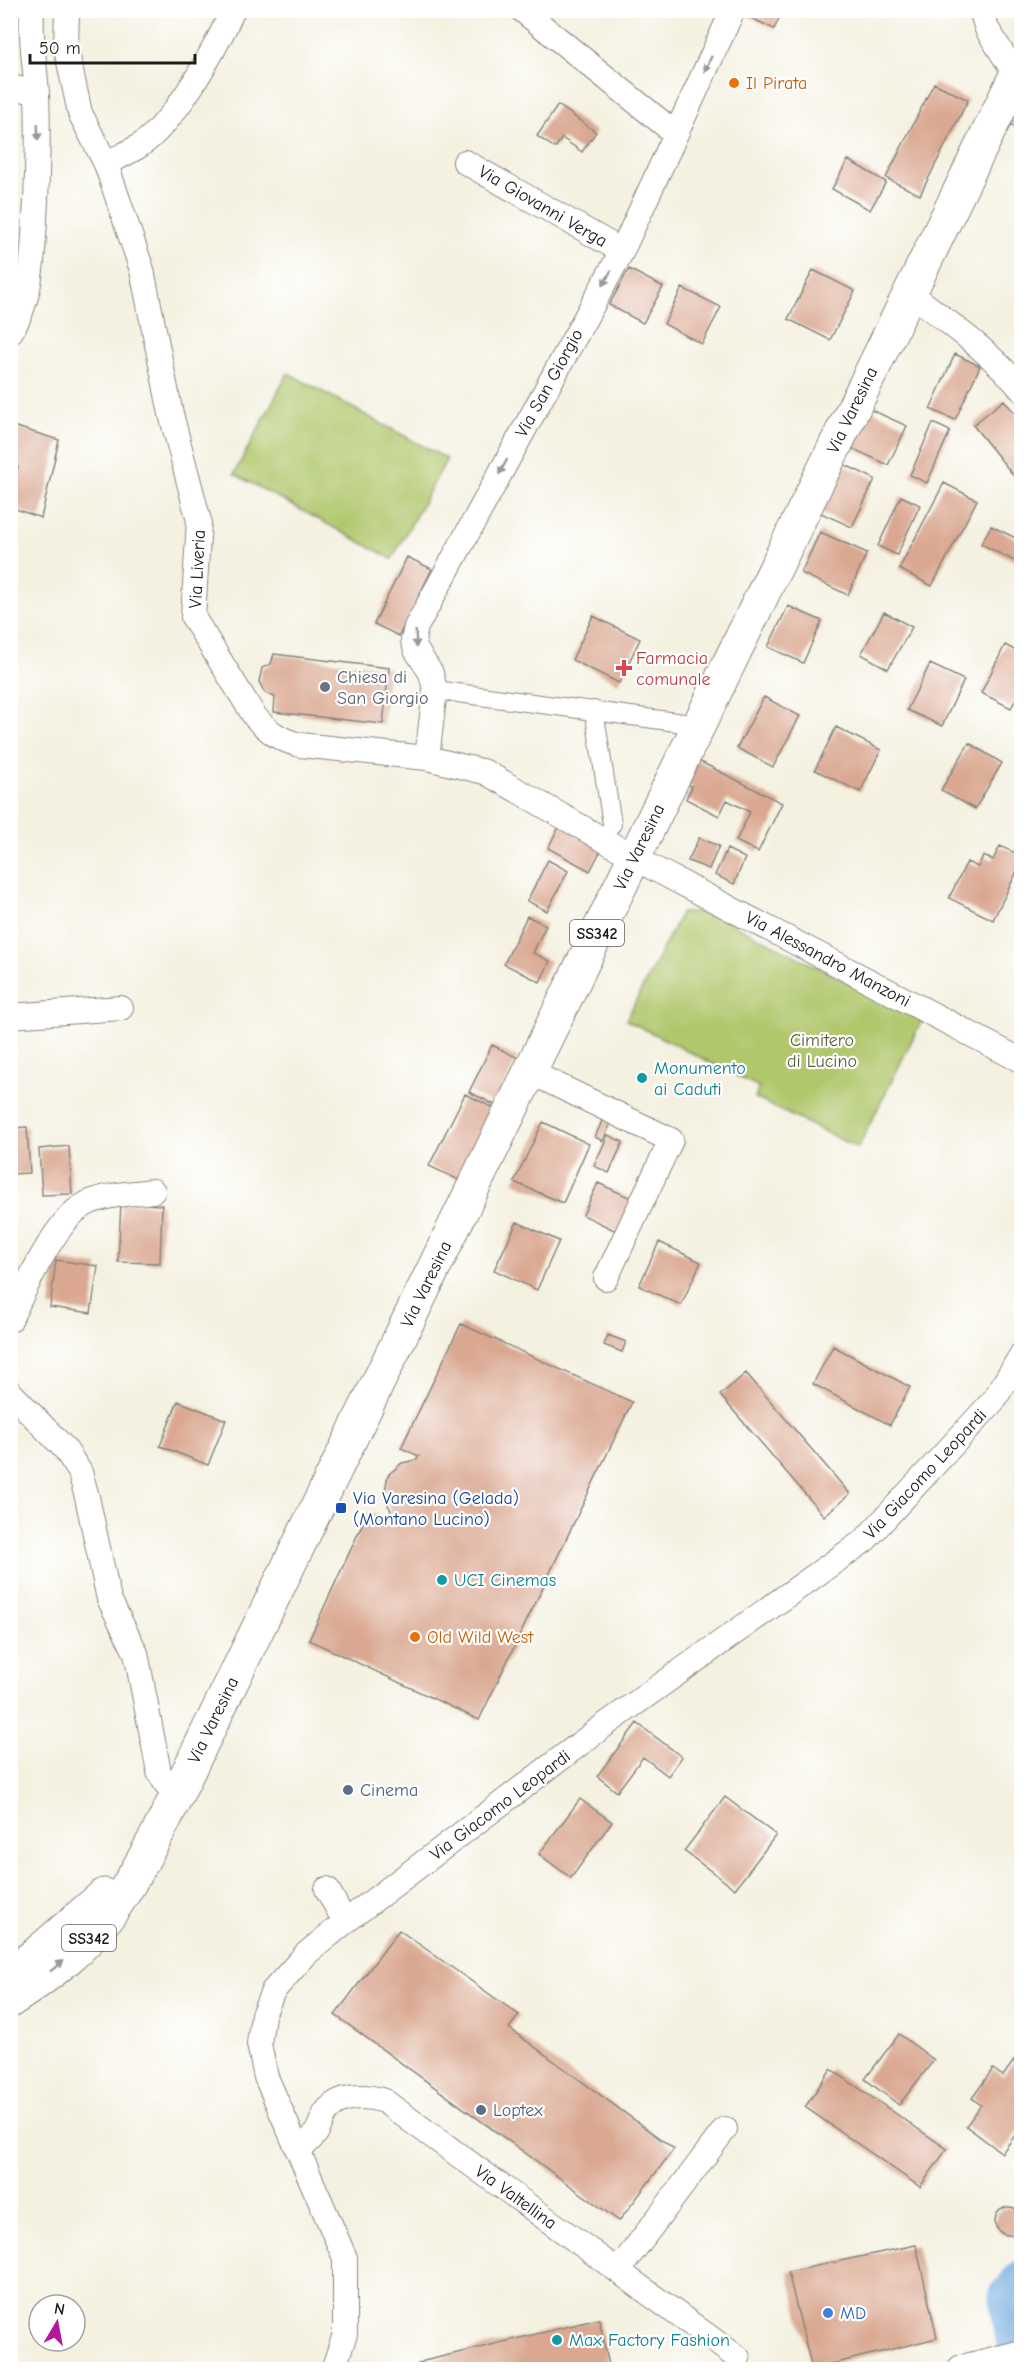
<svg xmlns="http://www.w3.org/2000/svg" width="1032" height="2380" font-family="'Comic Neue',sans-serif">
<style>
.green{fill:#b0c76c;stroke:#667244;stroke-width:1.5}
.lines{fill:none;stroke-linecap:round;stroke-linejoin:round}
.river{stroke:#6ca9de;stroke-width:39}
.building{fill:#daa891}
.pedestrian-casing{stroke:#88867e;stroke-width:20}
.minor-casing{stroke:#88867e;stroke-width:26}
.tertiary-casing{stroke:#88867e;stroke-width:32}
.primary-casing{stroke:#88867e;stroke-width:35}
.pedestrian{stroke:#fff;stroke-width:18}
.minor{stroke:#fff;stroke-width:24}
.tertiary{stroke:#fff;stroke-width:30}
.primary{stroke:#fff;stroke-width:33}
.oneway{fill:#999}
.food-dot{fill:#e8710a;stroke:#fff;stroke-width:2}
.health-dot{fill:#e0444e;stroke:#fff;stroke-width:2}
.worship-dot{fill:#6b7280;stroke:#fff;stroke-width:2}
.culture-dot{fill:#0f9aa8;stroke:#fff;stroke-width:2}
.transit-dot{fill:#1a4fb4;stroke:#fff;stroke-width:2}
.service-dot{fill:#5c6f8a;stroke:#fff;stroke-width:2}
.shop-dot{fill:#3f7fe0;stroke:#fff;stroke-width:2}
.labels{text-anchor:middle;stroke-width:4.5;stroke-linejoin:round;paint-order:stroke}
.shield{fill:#fff;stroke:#606060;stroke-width:1.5}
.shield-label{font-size:16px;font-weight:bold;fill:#1c1c1c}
.food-label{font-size:18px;fill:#c56008;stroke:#fff;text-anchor:start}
.street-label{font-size:18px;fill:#1c1c1c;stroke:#fff}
.health-label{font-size:18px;fill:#be3a42;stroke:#fff;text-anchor:start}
.worship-label{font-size:18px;fill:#5b616d;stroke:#fff;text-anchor:start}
.park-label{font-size:18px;fill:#57603c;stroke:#fff}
.culture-label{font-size:18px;fill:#0d838f;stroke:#fff;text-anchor:start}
.transit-label{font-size:18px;fill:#164399;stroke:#fff;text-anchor:start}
.service-label{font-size:18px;fill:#4e5e75;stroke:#fff;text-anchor:start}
.shop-label{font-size:18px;fill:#366cbe;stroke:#fff;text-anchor:start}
</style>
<rect width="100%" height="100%" fill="#fff"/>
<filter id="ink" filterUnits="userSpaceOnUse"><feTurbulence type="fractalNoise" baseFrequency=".0167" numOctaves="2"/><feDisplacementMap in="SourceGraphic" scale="12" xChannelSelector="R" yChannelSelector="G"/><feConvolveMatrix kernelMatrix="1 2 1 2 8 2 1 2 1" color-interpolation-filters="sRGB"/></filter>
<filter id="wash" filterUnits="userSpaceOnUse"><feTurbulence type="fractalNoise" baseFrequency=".008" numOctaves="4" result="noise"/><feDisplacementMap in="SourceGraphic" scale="24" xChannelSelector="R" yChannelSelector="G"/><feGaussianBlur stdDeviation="1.35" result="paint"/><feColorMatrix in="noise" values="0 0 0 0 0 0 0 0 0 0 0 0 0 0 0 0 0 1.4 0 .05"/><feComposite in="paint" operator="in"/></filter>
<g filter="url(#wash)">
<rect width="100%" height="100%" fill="#f4f1e0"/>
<path class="green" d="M 288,373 L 447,459 L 392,559 L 234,474 Z
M 707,911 L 922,1020 L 858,1148 L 755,1098 L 759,1087 L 626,1020 L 681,913 Z"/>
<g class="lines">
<path class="river" d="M 1017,2370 L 1019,2362 L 1008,2297 L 1022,2279"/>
</g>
<g id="blocks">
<path class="building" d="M 744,10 L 783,10 L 774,29 L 743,14 Z
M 934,83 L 968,100 L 920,195 L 886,178 Z
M 1022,94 L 1022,130 L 1007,123 Z
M 558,105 L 596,132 L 582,152 L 562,138 L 555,148 L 537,136 Z
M 848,160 L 886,182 L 870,210 L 832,189 Z
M 629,269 L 663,287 L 643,323 L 609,305 Z
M 813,270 L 855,291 L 830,340 L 788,319 Z
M 682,288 L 721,307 L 702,344 L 664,324 Z
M 955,354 L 980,366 L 955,420 L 930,409 Z
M 1004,400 L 1022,422 L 1022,486 L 973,425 Z
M 865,407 L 907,426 L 888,465 L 847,446 Z
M 933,423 L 950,431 L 927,483 L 910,475 Z
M 10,425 L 59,440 L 41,518 L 10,507 L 10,490 L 18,467 L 10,464 Z
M 837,461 L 875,479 L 852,527 L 814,510 Z
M 944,483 L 977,500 L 932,586 L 899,569 Z
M 901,496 L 920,505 L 897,555 L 878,546 Z
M 991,526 L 1022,541 L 1022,565 L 981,544 Z
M 820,532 L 867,553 L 848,595 L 801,573 Z
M 407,557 L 432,569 L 399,636 L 374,624 Z
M 788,606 L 822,621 L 803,663 L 768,647 Z
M 884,612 L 912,627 L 888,669 L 861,654 Z
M 593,616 L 640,639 L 619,683 L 572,660 Z
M 1005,645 L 1022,654 L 1022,688 L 1011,708 L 981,693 Z
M 274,654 L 389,668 L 383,724 L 274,712 L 275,697 L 265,693 L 259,682 L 262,668 L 271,664 Z
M 930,664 L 964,680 L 942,726 L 907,710 Z
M 764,697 L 800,716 L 773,767 L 737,748 Z
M 836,727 L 881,750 L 860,792 L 815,770 Z
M 969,743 L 1002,763 L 975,809 L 941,790 Z
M 693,758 L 782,803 L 758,852 L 736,841 L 750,812 L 727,800 L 719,816 L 686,799 L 692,786 L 681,781 Z
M 562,821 L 604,844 L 590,871 L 548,848 Z
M 699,838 L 719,846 L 709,869 L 688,861 Z
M 1000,846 L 1022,856 L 1022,861 L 993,920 L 949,898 L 967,862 L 978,867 L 983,856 L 993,860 Z
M 727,849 L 745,858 L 734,884 L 715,875 Z
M 548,860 L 568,871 L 547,911 L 527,901 Z
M 527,916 L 546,925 L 533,953 L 550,961 L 540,982 L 504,964 Z
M 492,1045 L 518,1058 L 495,1105 L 469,1092 Z
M 465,1094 L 494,1108 L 459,1180 L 429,1166 Z
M 603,1119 L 611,1122 L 603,1141 L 595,1137 Z
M 543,1122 L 589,1144 L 563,1203 L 514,1182 Z
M 27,1127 L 30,1173 L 10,1174 L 10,1128 Z
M 608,1135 L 623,1142 L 609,1173 L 594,1166 Z
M 69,1146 L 72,1194 L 42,1195 L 39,1149 Z
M 598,1183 L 633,1199 L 618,1232 L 583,1215 Z
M 121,1203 L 162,1205 L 160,1263 L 118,1262 Z
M 517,1222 L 559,1241 L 537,1290 L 494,1270 Z
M 659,1242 L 701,1262 L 681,1305 L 639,1286 Z
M 56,1260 L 98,1266 L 91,1313 L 50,1307 Z
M 461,1324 L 632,1402 L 479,1720 L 309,1640 L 368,1512 L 387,1519 L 391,1511 L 384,1496 L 388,1475 L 402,1463 L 416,1460 L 419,1456 L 401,1448 Z
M 608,1335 L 626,1342 L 622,1352 L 604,1345 Z
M 833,1346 L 910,1387 L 890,1425 L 813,1384 Z
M 746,1373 L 850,1494 L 824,1516 L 720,1395 Z
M 178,1401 L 226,1420 L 208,1465 L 160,1446 Z
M 637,1723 L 682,1757 L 668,1776 L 643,1757 L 617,1792 L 597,1776 Z
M 725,1797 L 776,1835 L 735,1889 L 684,1851 Z
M 580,1799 L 612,1822 L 571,1878 L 539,1854 Z
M 399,1930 L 519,2015 L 509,2028 L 674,2149 L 619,2221 L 335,2015 Z
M 899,2034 L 934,2060 L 899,2105 L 865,2079 Z
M 1018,2055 L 1022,2058 L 1022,2126 L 1002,2153 L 966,2126 L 981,2105 L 972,2098 L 993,2069 L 1003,2076 Z
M 831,2069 L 947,2149 L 920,2187 L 805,2107 Z
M995 2221a14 14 0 1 1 28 0a14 14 0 1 1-28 0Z
M 916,2245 L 937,2338 L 812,2369 L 788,2272 Z
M 599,2319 L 610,2370 L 408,2370 L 424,2361 Z"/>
</g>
</g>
<g filter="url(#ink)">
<use href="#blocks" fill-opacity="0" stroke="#88867e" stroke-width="1.5"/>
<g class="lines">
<g class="pedestrian-casing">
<path id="pedestrian" d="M 435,690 L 699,725
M 594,710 L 612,824"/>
</g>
<g class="minor-casing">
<path id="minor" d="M 67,10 L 66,48 L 80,113 L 106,164 L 142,270 L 171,414 L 199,521 L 193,617 L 255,717 C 269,732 280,740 300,745 L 427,758 L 485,772 L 653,868 L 1022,1061
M 522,10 L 676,134
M 981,10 L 987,29 L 1016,75
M 10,87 L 36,92
M 465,162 L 622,251
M 106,164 C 116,158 128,153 139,146 C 176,122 214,51 233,10
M 910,293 C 949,323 991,352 1022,390
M 10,333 C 29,305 32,269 34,236 C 37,188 39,141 37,93 C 35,65 30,39 32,10
M 427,758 L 435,690 L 431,673 L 416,650 L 413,641 L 416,627 L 622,251 L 733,10
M 10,1016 L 121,1008
M 530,1072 L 671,1140 L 606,1278
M 10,1320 C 24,1290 54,1224 81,1207 C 100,1194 131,1194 153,1191
M 10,1392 L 65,1449 L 80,1472 L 87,1497 L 109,1599 L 136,1653 L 159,1772 L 166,1784 L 178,1792
M 327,1889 L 345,1922
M 299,2151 C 304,2145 311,2140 316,2133 C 320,2127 322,2118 326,2112 C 340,2094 365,2095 384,2101 L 738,2358
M 618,2271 L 725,2129
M 333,2370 L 345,2334 L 345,2258 L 266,2077 L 259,2044 L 263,2015 L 273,1991 L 306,1954 L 345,1922 L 602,1727 L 865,1540 L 994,1400 L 1022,1354"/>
</g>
<g class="tertiary-casing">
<path id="tertiary" d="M 962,2370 L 1022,2355"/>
</g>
<g class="primary-casing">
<path id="primary" d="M 10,1973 L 36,1954 L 104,1895
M 10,2001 C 47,1977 86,1948 111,1912 C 131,1884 147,1853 163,1823 L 1022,63"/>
</g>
<use href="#pedestrian" class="pedestrian"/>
<use href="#minor" class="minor"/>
<use href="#tertiary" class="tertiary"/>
<use href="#primary" class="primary"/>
</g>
<defs><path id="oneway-solid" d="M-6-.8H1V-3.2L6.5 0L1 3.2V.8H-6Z" transform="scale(1.5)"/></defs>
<g class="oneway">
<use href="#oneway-solid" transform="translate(708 64) rotate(115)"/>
<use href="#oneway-solid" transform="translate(38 132) rotate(88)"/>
<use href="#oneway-solid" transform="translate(607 278) rotate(119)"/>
<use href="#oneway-solid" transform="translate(503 467) rotate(119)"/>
<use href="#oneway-solid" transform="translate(416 639) rotate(88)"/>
<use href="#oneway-solid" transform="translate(57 1966) rotate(-39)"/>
</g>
</g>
<g class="food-dot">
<circle cx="734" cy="83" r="6"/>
<circle cx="415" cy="1637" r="6"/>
</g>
<path class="health-dot" d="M621 659h6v6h6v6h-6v6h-6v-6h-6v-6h6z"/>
<circle class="worship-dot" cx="325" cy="687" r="6"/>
<g class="culture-dot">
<circle cx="642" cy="1078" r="6"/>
<circle cx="442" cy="1580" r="6"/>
<circle cx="557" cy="2340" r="6"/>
</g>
<rect class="transit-dot" x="335" y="1502" width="12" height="12" rx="3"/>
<g class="service-dot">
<circle cx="348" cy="1790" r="6"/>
<circle cx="481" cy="2110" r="6"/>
</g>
<circle class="shop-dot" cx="828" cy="2313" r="6"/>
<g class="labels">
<g class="shield">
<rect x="570" y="920" width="54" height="26" rx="4.5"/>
<rect x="62" y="1925" width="54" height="26" rx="4.5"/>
</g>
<g class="shield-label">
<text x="597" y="939">SS342</text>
<text x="89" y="1944">SS342</text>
</g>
<g class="food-label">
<text x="746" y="89">Il Pirata</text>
<text x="427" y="1643">Old Wild West</text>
</g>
<g class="street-label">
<text transform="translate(543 206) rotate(30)" y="6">Via Giovanni Verga</text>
<text transform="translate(549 383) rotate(-61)" y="6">Via San Giorgio</text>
<text transform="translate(852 410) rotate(-64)" y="6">Via Varesina</text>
<text transform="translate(197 569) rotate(-87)" y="6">Via Liveria</text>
<text transform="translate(639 847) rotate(-64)" y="6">Via Varesina</text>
<text transform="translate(828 959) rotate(28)" y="6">Via Alessandro Manzoni</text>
<text transform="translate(426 1284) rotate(-64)" y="6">Via Varesina</text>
<text transform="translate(925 1474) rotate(-47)" y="6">Via Giacomo Leopardi</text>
<text transform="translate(213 1720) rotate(-64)" y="6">Via Varesina</text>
<text transform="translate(500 1805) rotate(-37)" y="6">Via Giacomo Leopardi</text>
<text transform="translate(516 2197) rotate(36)" y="6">Via Valtellina</text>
</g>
<g class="health-label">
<text x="636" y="664">Farmacia<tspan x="636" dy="21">comunale</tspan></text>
</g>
<g class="worship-label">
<text x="337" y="683">Chiesa di<tspan x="337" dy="21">San Giorgio</tspan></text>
</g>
<g class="park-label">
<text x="822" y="1046">Cimitero<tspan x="822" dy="21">di Lucino</tspan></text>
</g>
<g class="culture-label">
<text x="654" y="1074">Monumento<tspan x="654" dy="21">ai Caduti</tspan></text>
<text x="454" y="1586">UCI Cinemas</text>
<text x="569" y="2346">Max Factory Fashion</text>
</g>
<g class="transit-label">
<text x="353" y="1504">Via Varesina (Gelada)<tspan x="353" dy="21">(Montano Lucino)</tspan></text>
</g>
<g class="service-label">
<text x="360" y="1796">Cinema</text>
<text x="493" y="2116">Loptex</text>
</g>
<g class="shop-label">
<text x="840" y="2319">MD</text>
</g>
</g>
<rect width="1032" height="2380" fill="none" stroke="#fff" stroke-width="36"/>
<g transform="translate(57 2323) rotate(10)"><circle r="28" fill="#ffffff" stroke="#a4a4a4" stroke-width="1.5"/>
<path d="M0-4.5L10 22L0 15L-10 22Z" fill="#b5179e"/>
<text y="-9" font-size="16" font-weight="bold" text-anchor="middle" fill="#1c1c1c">N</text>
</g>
<path d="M30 54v9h165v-9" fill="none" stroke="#1c1c1c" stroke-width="3"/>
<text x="39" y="54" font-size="18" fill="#1c1c1c" stroke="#ffffff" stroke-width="4.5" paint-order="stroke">50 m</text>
</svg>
